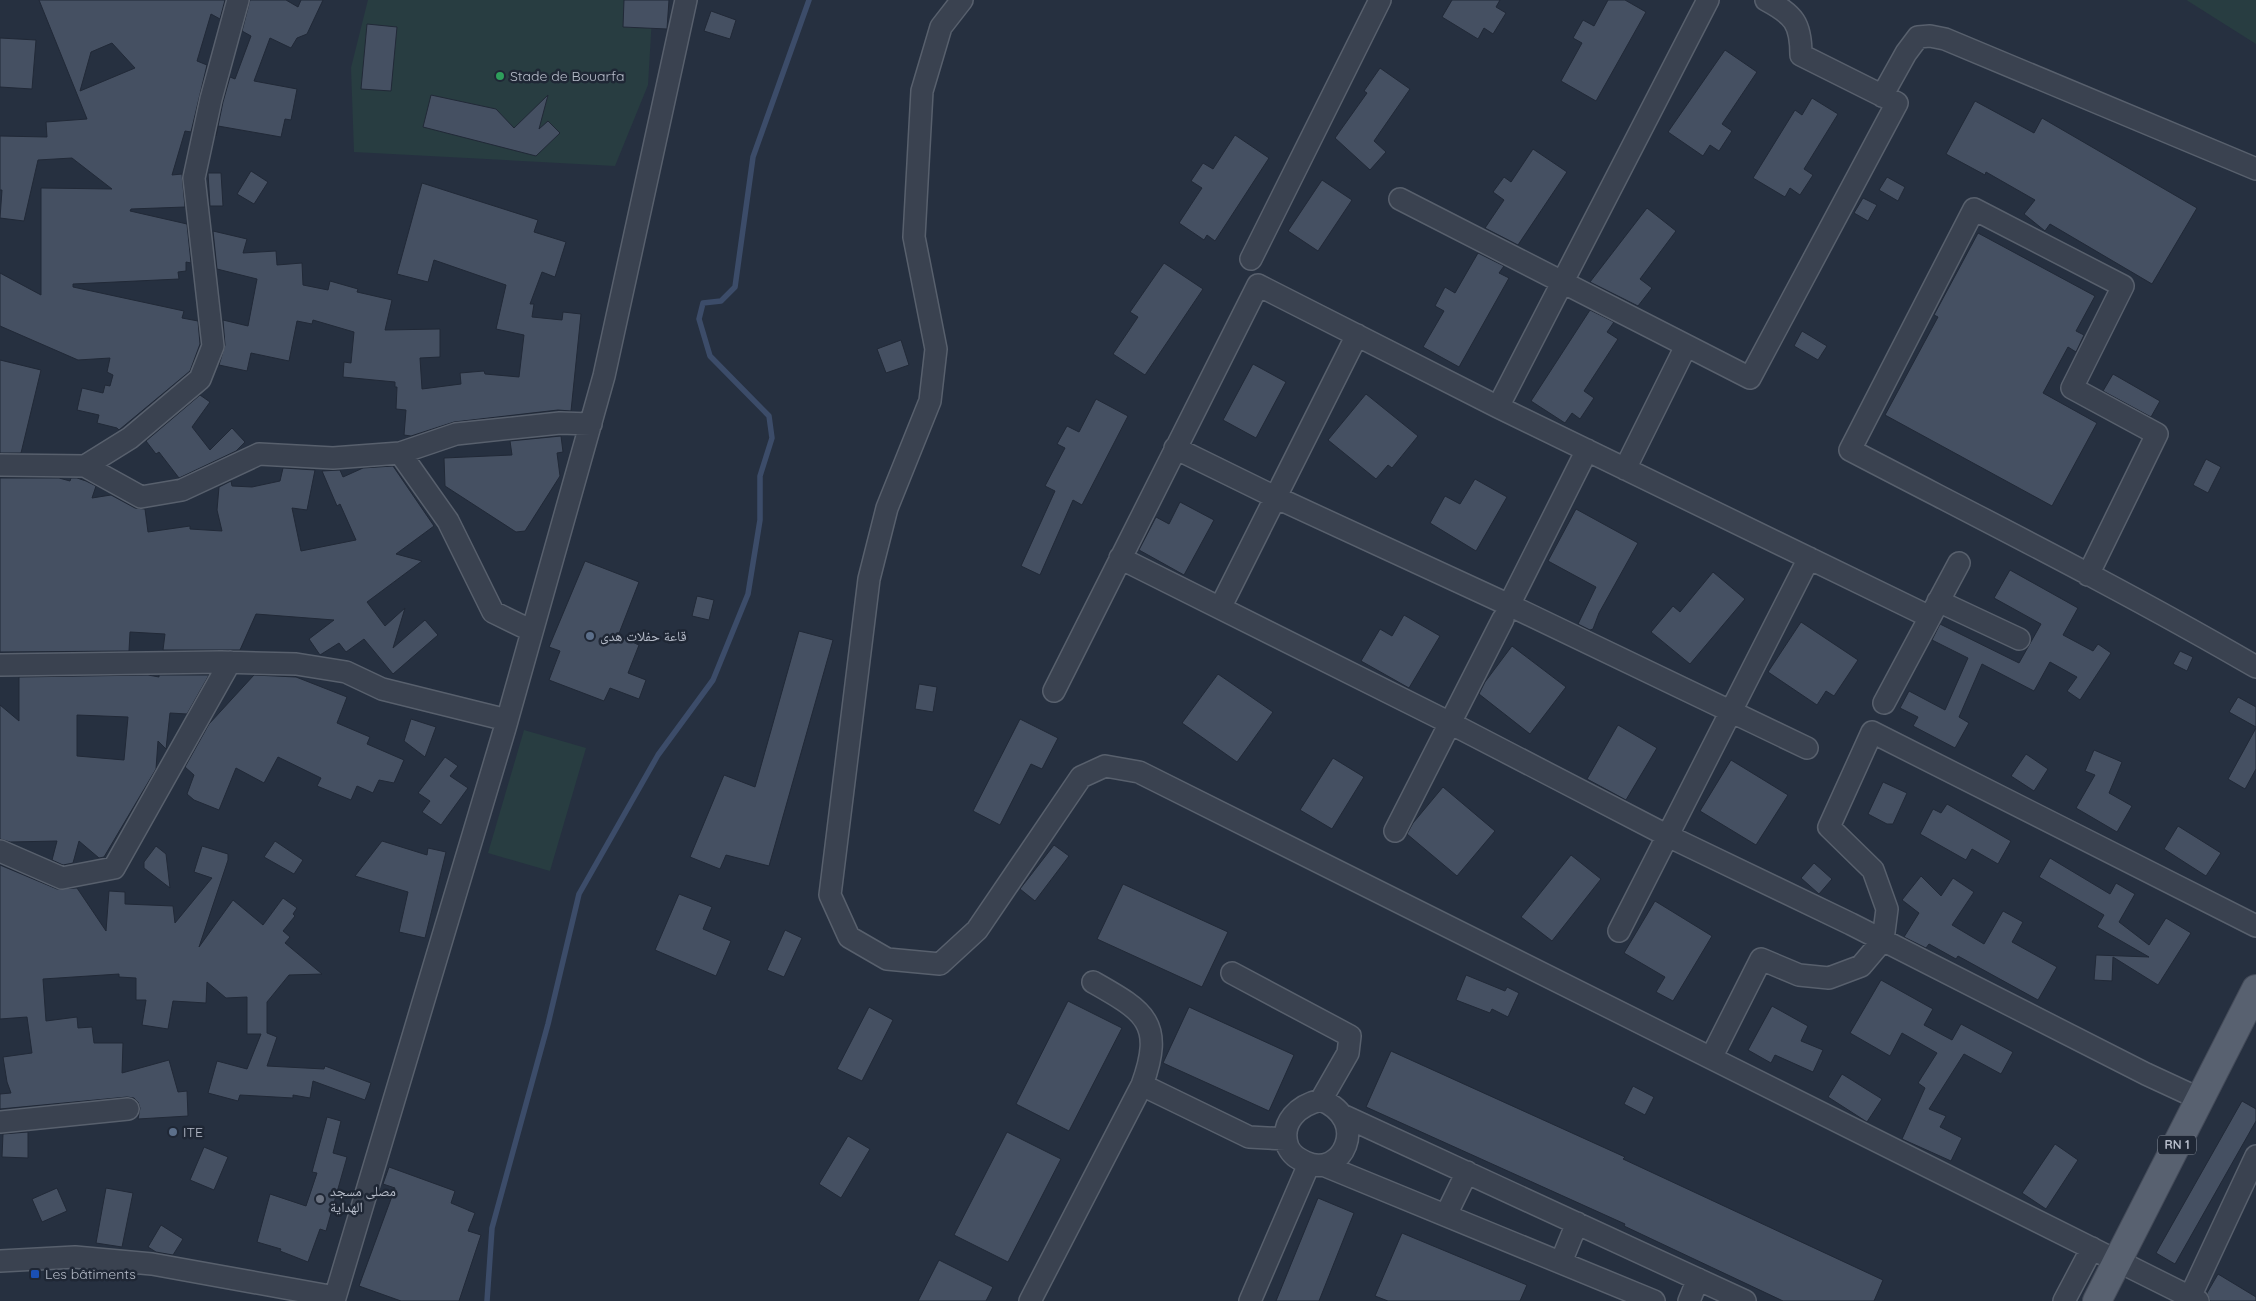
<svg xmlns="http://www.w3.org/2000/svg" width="2256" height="1301" font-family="Quicksand,'Noto Naskh Arabic',sans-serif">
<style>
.green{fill:#283d41}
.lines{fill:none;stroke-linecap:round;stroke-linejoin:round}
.stream{stroke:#3c4c69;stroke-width:5.5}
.building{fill:#455062;stroke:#212937;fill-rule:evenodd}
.minor-casing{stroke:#58606d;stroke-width:24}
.major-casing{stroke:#444b59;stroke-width:30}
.minor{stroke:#3a4250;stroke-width:21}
.major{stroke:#586170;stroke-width:28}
.leisure-dot{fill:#2e9e5b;stroke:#1f2735;stroke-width:2}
.service-dot{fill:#5c6f8a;stroke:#1f2735;stroke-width:2}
.worship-dot{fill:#6b7280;stroke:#1f2735;stroke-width:2}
.transit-dot{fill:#1a4fb4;stroke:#1f2735;stroke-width:2}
.labels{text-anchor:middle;stroke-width:5;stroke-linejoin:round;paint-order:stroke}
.shield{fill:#1f2735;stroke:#89909d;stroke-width:1}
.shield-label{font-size:12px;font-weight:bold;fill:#b7bdca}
.poi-label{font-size:14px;fill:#b7bdca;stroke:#1f2735;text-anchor:start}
</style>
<rect width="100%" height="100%" fill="#263040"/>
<path class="green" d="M 368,0 L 653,0 L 648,85 L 615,166 L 354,152 L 351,68 Z
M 2187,0 L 2256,0 L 2256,44 L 2188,1 Z
M 524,730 L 586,748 L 550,871 L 488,853 Z"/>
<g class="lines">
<path class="stream" d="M 487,1301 L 492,1228 L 548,1024 L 579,894 L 658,755 L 713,680 L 748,594 L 760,520 L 760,476 L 772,438 L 769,416 L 710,356 L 699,319 L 703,303 L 721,301 L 735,287 L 753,157 L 809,0"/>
</g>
<path class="building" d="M 39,0 L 225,0 L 220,19 L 211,14 L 197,61 L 207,65 L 191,132 L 185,131 L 172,175 L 182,174 L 185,207 L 131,209 L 130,211 L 187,224 L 191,263 L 186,262 L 186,271 L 178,272 L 179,279 L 73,284 L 73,287 L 184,311 L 182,318 L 198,321 L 200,344 L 190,371 L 119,430 L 117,428 L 97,423 L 99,415 L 77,410 L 82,388 L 103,393 L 105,385 L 110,386 L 113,375 L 107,372 L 110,358 L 78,360 L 0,326 L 0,273 L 41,295 L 41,188 L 112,189 L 72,158 L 38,160 L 24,221 L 0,218 L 2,190 L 0,190 L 0,136 L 47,137 L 46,122 L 87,119 ZM 112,43 L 135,68 L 80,91 L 91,52 Z
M 250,0 L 286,0 L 298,7 L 301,0 L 323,0 L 307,34 L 297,38 L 291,48 L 270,38 L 254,81 L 297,89 L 291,120 L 285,119 L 281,137 L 218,126 L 216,136 L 223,102 L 230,77 L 235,79 L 251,36 L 242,31 Z
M 624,0 L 669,0 L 667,29 L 623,27 Z
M 1452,0 L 1500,0 L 1496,7 L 1506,13 L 1493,34 L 1484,28 L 1478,39 L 1442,17 Z
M 1608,0 L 1625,0 L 1646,12 L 1596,101 L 1561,81 L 1582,43 L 1573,38 L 1583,20 L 1594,26 Z
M 711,11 L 736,20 L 730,39 L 704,31 Z
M 367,24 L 397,27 L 391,91 L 361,89 Z
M 0,38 L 36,40 L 32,89 L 0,87 Z
M 1725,50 L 1757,72 L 1722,124 L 1732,131 L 1719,151 L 1710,145 L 1703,156 L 1668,132 Z
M 1380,68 L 1410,89 L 1374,141 L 1386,152 L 1370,170 L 1335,138 L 1367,93 L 1364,91 Z
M 431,95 L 496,109 L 514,128 L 548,95 L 539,129 L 548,121 L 560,133 L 536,156 L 423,127 Z
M 1812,98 L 1838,114 L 1804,169 L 1813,175 L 1800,195 L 1790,188 L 1785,197 L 1753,178 L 1795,110 L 1802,115 Z
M 1975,101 L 2034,133 L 2042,118 L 2197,208 L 2152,284 L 2050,224 L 2045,231 L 2024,214 L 2035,200 L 1986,172 L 1985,175 L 1946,154 Z
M 1235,135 L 1269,158 L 1215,241 L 1207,235 L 1204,240 L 1179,223 L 1202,188 L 1191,181 L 1203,163 L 1213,169 Z
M 1533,149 L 1567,172 L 1518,245 L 1485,228 L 1504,200 L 1493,192 L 1504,177 L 1511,182 Z
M 251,171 L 268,182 L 254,204 L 237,194 Z
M 208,173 L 221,173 L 223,206 L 210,206 Z
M 1887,177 L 1905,187 L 1898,201 L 1879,190 Z
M 1322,180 L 1352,200 L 1318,251 L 1288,231 Z
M 422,183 L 538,220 L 534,232 L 566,242 L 555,277 L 542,272 L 530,304 L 534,304 L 532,317 L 562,320 L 563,312 L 581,314 L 571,411 L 558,410 L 454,422 L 411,436 L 404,435 L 406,410 L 396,409 L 397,387 L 395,387 L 395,382 L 343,377 L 344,362 L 351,363 L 354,332 L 313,320 L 312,324 L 297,321 L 289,361 L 251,353 L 247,371 L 219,365 L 225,345 L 223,320 L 248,326 L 257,279 L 217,269 L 213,231 L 247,239 L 243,253 L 276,251 L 277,265 L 302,263 L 303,285 L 328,290 L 330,281 L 358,289 L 357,292 L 392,300 L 385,330 L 440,329 L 440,357 L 420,358 L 422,389 L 461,384 L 460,373 L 484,371 L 485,374 L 519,377 L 524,335 L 496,329 L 506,285 L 434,260 L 428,282 L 397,274 Z
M 1863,198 L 1877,205 L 1868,221 L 1854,213 Z
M 1647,208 L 1676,231 L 1640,279 L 1652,288 L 1638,306 L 1590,282 Z
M 1978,233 L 2095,296 L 2076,331 L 2084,335 L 2076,352 L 2068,347 L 2043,393 L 2097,423 L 2052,506 L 1885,415 L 1938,317 L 1934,315 Z
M 1478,253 L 1504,266 L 1499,273 L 1509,278 L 1459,367 L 1423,347 L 1444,311 L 1435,306 L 1445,287 L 1455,293 Z
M 1164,263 L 1203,289 L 1145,375 L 1113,354 L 1138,317 L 1130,312 Z
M 1590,310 L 1614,322 L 1607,332 L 1618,339 L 1584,391 L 1594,398 L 1580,419 L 1572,413 L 1565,423 L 1531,401 Z
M 1802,331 L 1827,346 L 1818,360 L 1794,346 Z
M 901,340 L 909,365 L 886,373 L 877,349 Z
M 0,360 L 41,370 L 21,453 L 0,453 Z
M 1253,364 L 1286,382 L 1256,438 L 1223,420 Z
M 2113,374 L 2160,401 L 2151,417 L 2103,391 Z
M 1366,394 L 1418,436 L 1392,468 L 1388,465 L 1376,479 L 1328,440 Z
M 200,395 L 210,402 L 192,427 L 210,450 L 232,428 L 245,442 L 236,451 L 179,478 L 159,452 L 156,454 L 146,441 Z
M 1096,399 L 1128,416 L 1082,505 L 1073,500 L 1040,575 L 1021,566 L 1055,491 L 1045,486 L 1065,448 L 1057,444 L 1067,426 L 1079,432 Z
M 561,436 L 563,452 L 557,453 L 560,476 L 525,531 L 516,532 L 445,486 L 444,458 L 512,455 L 510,441 Z
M 2206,459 L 2221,467 L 2208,493 L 2193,485 Z
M 393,466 L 434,526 L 396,554 L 422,561 L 367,602 L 385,626 L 405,608 L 393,648 L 425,620 L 438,635 L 393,674 L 364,639 L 346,652 L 339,643 L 320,655 L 309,639 L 334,620 L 256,614 L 240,650 L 163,650 L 165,634 L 130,632 L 129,651 L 0,652 L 0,478 L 59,478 L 70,481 L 71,478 L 77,478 L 86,481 L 96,486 L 92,498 L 111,495 L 135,508 L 145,509 L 148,532 L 190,526 L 190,529 L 222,531 L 217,510 L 219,487 L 231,481 L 232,486 L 252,487 L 280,481 L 283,468 L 315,470 L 307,510 L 292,508 L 301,551 L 356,540 L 340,504 L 337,506 L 322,471 L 340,470 L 343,477 L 363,468 Z
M 1475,479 L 1507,497 L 1476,551 L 1430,523 L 1445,496 L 1460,504 Z
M 1180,502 L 1214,520 L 1184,575 L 1139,550 L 1156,517 L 1169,524 Z
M 1576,509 L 1638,543 L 1599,613 L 1593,629 L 1590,630 L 1578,624 L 1596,587 L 1548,561 Z
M 585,561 L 639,582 L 618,636 L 639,645 L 628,673 L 646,680 L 639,699 L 610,688 L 604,701 L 549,680 L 560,651 L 549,647 Z
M 2010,570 L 2078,608 L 2063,635 L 2093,651 L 2098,644 L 2111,653 L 2080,700 L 2067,691 L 2077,677 L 2050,662 L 2034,691 L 1982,664 L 1959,717 L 1969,723 L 1955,748 L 1913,726 L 1918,717 L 1900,708 L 1909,691 L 1945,710 L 1968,658 L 1932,640 L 1940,624 L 2019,663 L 2041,624 L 1994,598 Z
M 1713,572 L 1745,599 L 1690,664 L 1651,632 L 1673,606 L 1680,612 Z
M 697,596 L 714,600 L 709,620 L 692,616 Z
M 1404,615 L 1440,636 L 1409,688 L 1361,661 L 1380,629 L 1392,636 Z
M 1801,622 L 1858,660 L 1834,696 L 1826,691 L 1817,705 L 1768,672 Z
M 799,631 L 833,640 L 769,866 L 726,855 L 720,869 L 690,857 L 724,775 L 755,787 Z
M 1512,646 L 1566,687 L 1530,734 L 1479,694 L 1485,682 Z
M 2180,651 L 2193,657 L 2187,671 L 2173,664 Z
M 1218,674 L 1273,712 L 1237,762 L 1182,723 Z
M 148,675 L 159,677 L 159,675 L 209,675 L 187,714 L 170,713 L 166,749 L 158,741 L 156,769 L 104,857 L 99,858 L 79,841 L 73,863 L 63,865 L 52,860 L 57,841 L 10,842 L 0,839 L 0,705 L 19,721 L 19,677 ZM 77,715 L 128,717 L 124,760 L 77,756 Z
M 254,675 L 296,677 L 347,697 L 337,723 L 370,737 L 367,744 L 404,760 L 394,783 L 379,780 L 373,793 L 357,786 L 351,800 L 317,786 L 321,778 L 278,757 L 264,783 L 236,768 L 219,810 L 194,800 L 187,794 L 194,775 L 185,767 L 209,724 Z
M 919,684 L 937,687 L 933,712 L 915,709 Z
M 2238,697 L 2256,707 L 2256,727 L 2229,712 Z
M 411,719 L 436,727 L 425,757 L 404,741 Z
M 1020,719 L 1058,738 L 1042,769 L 1031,764 L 1000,825 L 973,811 Z
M 1618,725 L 1657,748 L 1626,800 L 1587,779 Z
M 2256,728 L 2256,769 L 2245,789 L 2228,779 Z
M 2094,750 L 2122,762 L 2109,793 L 2132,806 L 2117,832 L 2076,808 L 2095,775 L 2085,771 Z
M 2026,754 L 2048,769 L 2034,791 L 2011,776 Z
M 445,757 L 458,766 L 450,776 L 468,788 L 441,825 L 422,812 L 430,801 L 418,793 Z
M 1333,758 L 1364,777 L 1332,829 L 1300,810 Z
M 1731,760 L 1788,795 L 1756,845 L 1700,811 Z
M 1883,782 L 1907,793 L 1893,824 L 1887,824 L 1868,814 Z
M 1443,787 L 1495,831 L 1457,876 L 1407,834 L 1413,823 Z
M 1947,804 L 2011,841 L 1998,864 L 1972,849 L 1966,860 L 1920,834 L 1933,809 L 1941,813 Z
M 2178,826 L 2221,853 L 2206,876 L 2164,849 Z
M 275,841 L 303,860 L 294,874 L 264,857 Z
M 382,841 L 427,855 L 428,848 L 446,852 L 425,938 L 399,932 L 408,892 L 355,876 Z
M 1054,845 L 1069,856 L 1035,901 L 1020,889 Z
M 156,846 L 166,854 L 170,888 L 144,868 L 144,862 Z
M 202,846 L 228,854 L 228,860 L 199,947 L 233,900 L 263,925 L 283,898 L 297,908 L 293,914 L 295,916 L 283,931 L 290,937 L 285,943 L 322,974 L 289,975 L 267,1002 L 267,1033 L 277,1037 L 267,1066 L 324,1069 L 325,1066 L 371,1083 L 365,1100 L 313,1081 L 310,1098 L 293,1095 L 293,1098 L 240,1095 L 238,1101 L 208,1093 L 217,1061 L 247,1069 L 261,1034 L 247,1034 L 247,997 L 226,998 L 207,982 L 206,1003 L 173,1001 L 168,1029 L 142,1025 L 146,1000 L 136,1000 L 136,978 L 119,977 L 119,974 L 43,979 L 46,1021 L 77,1017 L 78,1028 L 92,1027 L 94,1043 L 123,1043 L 122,1073 L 169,1060 L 178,1092 L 187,1091 L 188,1116 L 138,1119 L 140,1108 L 138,1102 L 134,1098 L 127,1097 L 0,1109 L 0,1094 L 11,1093 L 7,1082 L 3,1057 L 32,1053 L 27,1017 L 0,1019 L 0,865 L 57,889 L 77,888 L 106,931 L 109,891 L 125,892 L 125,904 L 173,906 L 175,923 L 212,878 L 194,872 Z
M 1571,855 L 1601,879 L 1552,941 L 1521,917 Z
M 2050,858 L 2110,894 L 2116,883 L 2135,894 L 2119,922 L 2149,945 L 2166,918 L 2191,933 L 2158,985 L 2113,957 L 2112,981 L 2094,980 L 2096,955 L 2149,957 L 2097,927 L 2104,915 L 2039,877 Z
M 1814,863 L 1832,879 L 1819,894 L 1801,878 Z
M 1921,876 L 1941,896 L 1953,878 L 1974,892 L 1952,925 L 1984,944 L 2003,911 L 2023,922 L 2012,942 L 2057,967 L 2038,1000 L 1958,956 L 1956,959 L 1929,944 L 1926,948 L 1904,937 L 1919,913 L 1902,900 Z
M 1123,884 L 1228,932 L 1202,987 L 1097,939 Z
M 679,894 L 712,907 L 703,929 L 731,941 L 716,976 L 655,950 Z
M 1655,901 L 1712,936 L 1673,1001 L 1656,992 L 1665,977 L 1624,953 Z
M 785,930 L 802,938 L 784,977 L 767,970 Z
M 1466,975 L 1505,991 L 1507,987 L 1519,993 L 1508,1017 L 1492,1009 L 1490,1013 L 1456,1000 Z
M 1881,980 L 1933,1009 L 1924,1025 L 1952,1040 L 1961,1024 L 2013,1052 L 2001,1074 L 1964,1054 L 1929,1109 L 1946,1116 L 1940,1127 L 1962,1138 L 1951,1161 L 1902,1139 L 1925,1088 L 1918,1083 L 1937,1053 L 1902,1033 L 1890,1056 L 1850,1033 Z
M 1068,1001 L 1122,1028 L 1069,1131 L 1016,1104 Z
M 1772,1006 L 1808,1026 L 1801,1041 L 1823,1050 L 1813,1072 L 1775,1055 L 1771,1063 L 1748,1050 Z
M 869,1007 L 893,1020 L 862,1081 L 837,1069 Z
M 1189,1007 L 1294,1055 L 1269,1111 L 1163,1063 Z
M 1391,1051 L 1625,1157 L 1623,1159 L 1883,1280 L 1874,1301 L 1783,1301 L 1624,1226 L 1625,1224 L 1366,1107 Z
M 1842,1074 L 1882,1099 L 1867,1122 L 1828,1097 Z
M 1633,1086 L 1654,1097 L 1645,1115 L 1624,1104 Z
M 2242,1101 L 2256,1109 L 2256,1121 L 2175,1264 L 2156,1253 Z
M 327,1117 L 341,1121 L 333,1153 L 347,1157 L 326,1231 L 320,1229 L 308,1262 L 280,1251 L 281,1249 L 257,1242 L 270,1194 L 306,1206 L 317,1173 L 312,1172 Z
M 28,1132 L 28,1158 L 2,1157 L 3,1134 Z
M 1007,1132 L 1061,1159 L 1008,1262 L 954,1235 Z
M 848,1136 L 870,1149 L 841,1198 L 819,1184 Z
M 2055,1144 L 2078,1160 L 2046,1209 L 2022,1193 Z
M 204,1147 L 228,1157 L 214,1190 L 190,1180 Z
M 389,1167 L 455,1191 L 451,1203 L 475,1213 L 468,1231 L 481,1235 L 459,1301 L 401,1301 L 359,1286 L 395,1188 L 383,1184 Z
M 57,1188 L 67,1211 L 42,1222 L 32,1199 Z
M 106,1188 L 133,1193 L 122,1247 L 96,1243 Z
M 1318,1198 L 1354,1213 L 1319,1301 L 1276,1301 Z
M 161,1225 L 183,1239 L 173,1255 L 156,1252 L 148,1247 Z
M 1402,1233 L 1527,1285 L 1520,1301 L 1388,1301 L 1375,1296 Z
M 939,1260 L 993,1287 L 986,1301 L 918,1301 Z
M 2218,1274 L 2256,1297 L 2256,1301 L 2210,1301 L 2207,1293 Z"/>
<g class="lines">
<g class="minor-casing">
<path id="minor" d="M 962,0 L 941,27 L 922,91 L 914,237 L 936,349 L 930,401 L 887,508 L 869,579 L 830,895 L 849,937 L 887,959 L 940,964 L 977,930 L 1081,777 L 1105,766 L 1139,772 L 2117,1261
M 1882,96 L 1906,53 L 1918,37 L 1930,36 L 1945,39 L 2256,169
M 1400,199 L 1750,378 L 1897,103 L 1801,55 C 1801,23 1794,15 1766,0
M 1251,259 L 1380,0
M 1498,407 L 1708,0
M 1175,448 L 1275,497 L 1509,605 L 1807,748
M 400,453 L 448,521 L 493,612 L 532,631
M 0,465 L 85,466 L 141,497 L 182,490 L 259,454 L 333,458 L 400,453 L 456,434 L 560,423 L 591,424
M 85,466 L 130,438 L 200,379 L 213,346 L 194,178 L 211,99 L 238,0
M 1625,469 L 1686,346
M 1120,558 L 1450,723 L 1668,836 L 1851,924 L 2146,1074 L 2200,1099
M 2088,575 L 2157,434 L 2072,388 L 2123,286 L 1974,209 L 1850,450 C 1986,521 2124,590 2256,667
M 1938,601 L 2019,639
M 1509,605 L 1587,450
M 1220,608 L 1357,335
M 0,665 L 221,662 L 296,664 L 346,672 L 382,689 L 507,720
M 1054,691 L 1258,285 L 1498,407 L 1930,617
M 1884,703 L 1959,563
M 1395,831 L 1503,619
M 0,851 L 62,878 L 114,868 L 230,662
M 1619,931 L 1809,558
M 1232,973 L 1350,1036 L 1348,1053 L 1321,1100
M 1093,982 C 1144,1011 1165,1022 1142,1085
M 1711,1058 L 1761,959 L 1799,975 L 1829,978 L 1861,966 L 1883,940 L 1887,909 L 1873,870 L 1829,827 L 1872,732 L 2256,926
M 1321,1100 C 1371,1120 1342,1180 1305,1162 C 1297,1158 1292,1155 1288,1147 C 1279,1122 1299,1105 1321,1100 Z
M 1342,1115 L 1745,1301
M 0,1122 L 128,1109
M 1323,1165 L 1654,1301
M 1446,1215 L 1467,1172
M 0,1261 L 75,1257 L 152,1264 L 335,1297
M 1561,1262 L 1577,1223
M 2128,1266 L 2198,1301
M 334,1301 L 505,728 L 604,376 L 686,0
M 1030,1301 L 1142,1085 L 1249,1137 L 1286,1139
M 1250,1301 L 1309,1164
M 1689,1301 L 1698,1279
M 2064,1301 L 2092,1248
M 2186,1301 L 2190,1297 L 2256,1156"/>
</g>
<g class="major-casing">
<path id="major" d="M 2097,1301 L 2256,989"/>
</g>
<use href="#minor" class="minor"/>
<use href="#major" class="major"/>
</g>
<circle class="leisure-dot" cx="500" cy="76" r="5"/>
<g class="service-dot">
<circle cx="590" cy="636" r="5"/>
<circle cx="173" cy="1132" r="5"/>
</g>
<circle class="worship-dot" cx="320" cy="1199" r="5"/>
<rect class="transit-dot" x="30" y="1269" width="10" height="10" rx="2.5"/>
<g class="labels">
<rect class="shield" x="2158" y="1135.5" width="38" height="19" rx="4"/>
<g class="shield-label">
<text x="2177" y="1149">RN 1</text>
</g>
<g class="poi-label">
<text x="510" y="81">Stade de Bouarfa</text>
<text x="600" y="641">قاعة حفلات هدى</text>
<text x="183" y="1137">ITE</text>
<text x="330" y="1196">مصلى مسجد<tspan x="330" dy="16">الهداية</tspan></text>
<text x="45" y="1279">Les bâtiments</text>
</g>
</g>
</svg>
